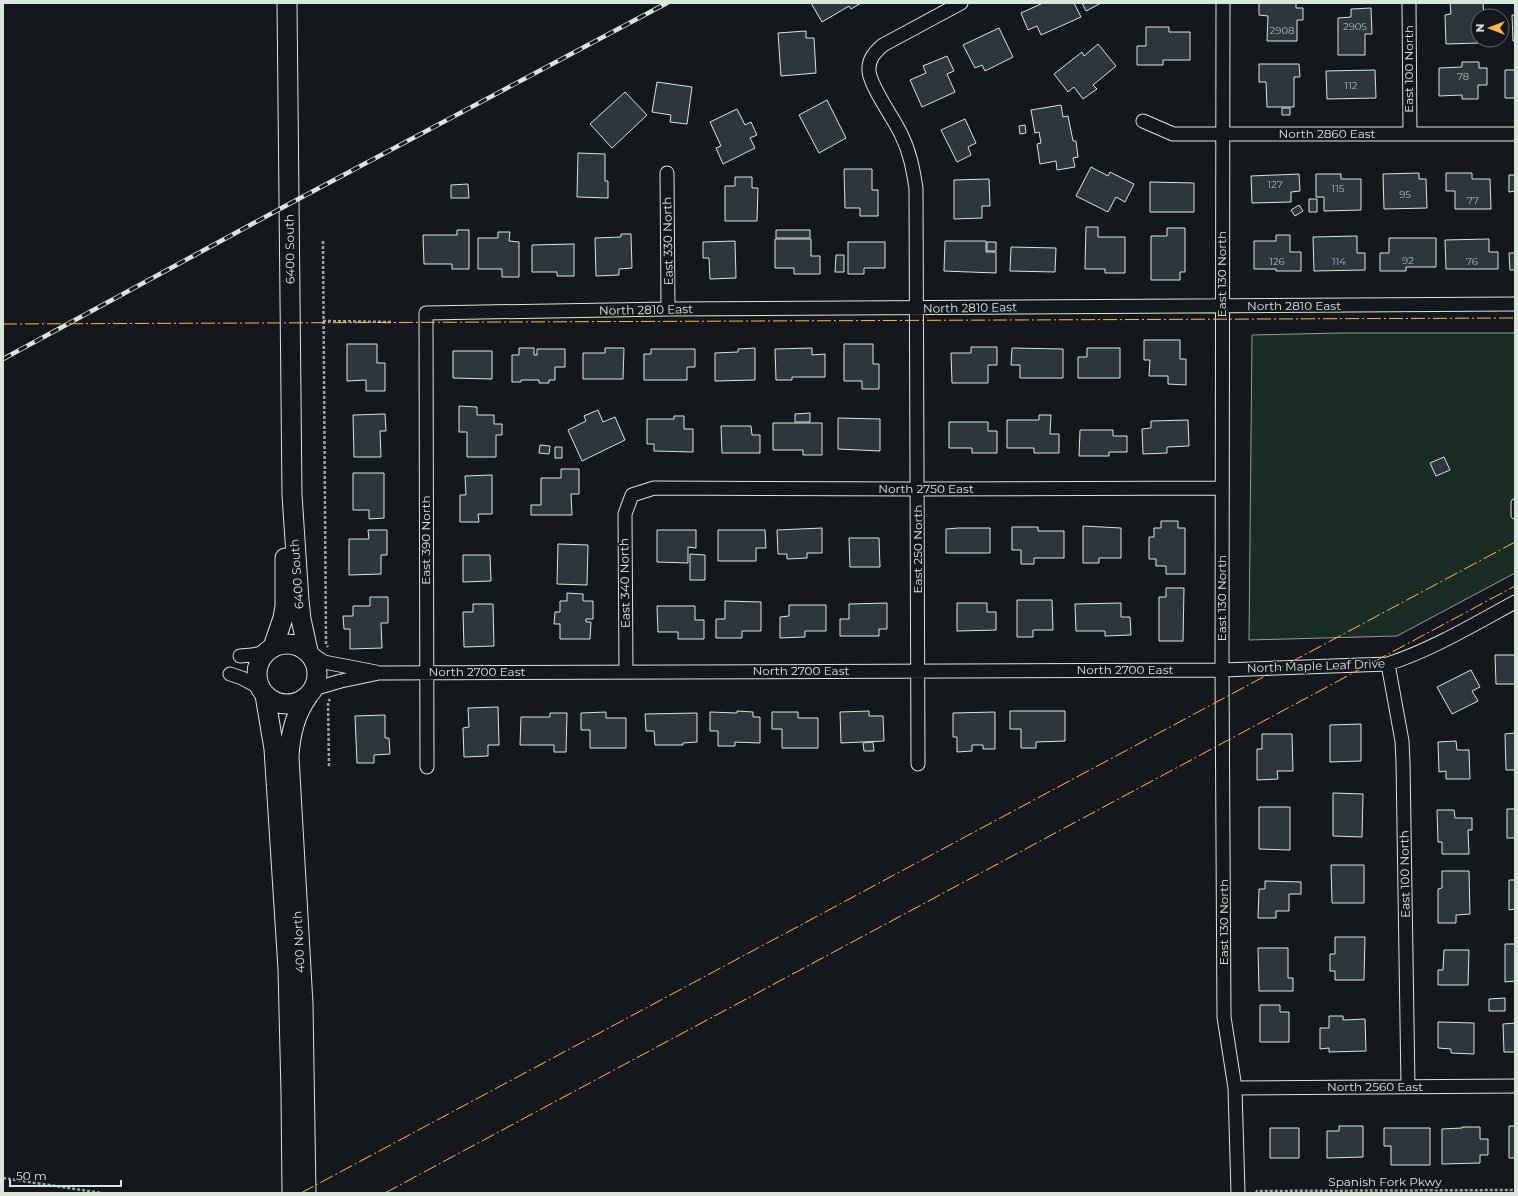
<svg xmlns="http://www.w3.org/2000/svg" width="1518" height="1196" font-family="Montserrat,sans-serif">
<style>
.green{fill:#1a2d24;stroke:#939e99}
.building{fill:#2c363c;stroke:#d8e6dc}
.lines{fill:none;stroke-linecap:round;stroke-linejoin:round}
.lane-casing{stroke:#d8e6dc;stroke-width:9}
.street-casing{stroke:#d8e6dc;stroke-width:15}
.secondary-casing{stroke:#d8e6dc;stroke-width:21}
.path{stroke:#9da8a2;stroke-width:2.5;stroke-dasharray:3 2;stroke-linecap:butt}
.lane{stroke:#14181c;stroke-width:7}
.street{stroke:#14181c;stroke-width:13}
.secondary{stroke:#14181c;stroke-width:19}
.rail-casing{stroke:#d8e6dc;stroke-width:4.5}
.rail{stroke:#14181c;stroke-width:3;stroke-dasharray:9;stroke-linecap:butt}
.power{stroke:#ffb74d;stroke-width:1;stroke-dasharray:14 3 2 3;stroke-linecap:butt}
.labels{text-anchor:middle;stroke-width:3;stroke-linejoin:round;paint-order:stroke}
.number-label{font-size:10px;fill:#adbab4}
.street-label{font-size:12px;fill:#d8e6dc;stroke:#14181c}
</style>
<rect width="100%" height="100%" fill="#14181c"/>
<path class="green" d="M 1340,333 L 1515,333 L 1515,573 L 1397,636 L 1249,640 L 1252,335 Z"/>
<path class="building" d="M 811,3 L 861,3 L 851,9 L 849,6 L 822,22 Z
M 1043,3 L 1074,3 L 1081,17 L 1041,35 L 1037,26 L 1028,30 L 1021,13 Z
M 1082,3 L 1101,3 L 1086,11 Z
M 1259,3 L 1296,3 L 1296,8 L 1303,8 L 1303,20 L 1297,20 L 1297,41 L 1267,41 L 1268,16 L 1259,15 Z
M 1450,3 L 1483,3 L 1484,16 L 1478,16 L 1478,40 L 1479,40 L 1480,43 L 1446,44 L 1445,15 L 1451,14 Z
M 1371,8 L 1372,34 L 1365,34 L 1365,55 L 1338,55 L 1338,18 L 1351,17 L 1351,9 Z
M 1512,15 L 1515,15 L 1515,41 L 1513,41 Z
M 1146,27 L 1169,27 L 1169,32 L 1190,32 L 1190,60 L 1163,60 L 1163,65 L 1137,65 L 1137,46 L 1146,46 Z
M 999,28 L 1013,57 L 985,71 L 982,65 L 975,68 L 963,45 Z
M 806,31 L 806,38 L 814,38 L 816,73 L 781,76 L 778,33 Z
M 1098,44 L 1116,66 L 1093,85 L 1097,89 L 1083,99 L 1074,87 L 1068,92 L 1054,74 L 1082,52 L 1084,56 Z
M 947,56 L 954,71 L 947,74 L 955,92 L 922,107 L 910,80 L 926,73 L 923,66 Z
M 1462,62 L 1479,62 L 1479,68 L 1487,68 L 1487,85 L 1478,85 L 1478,99 L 1462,99 L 1462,95 L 1439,96 L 1439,68 L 1462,67 Z
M 1259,64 L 1299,64 L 1300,77 L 1294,77 L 1294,107 L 1267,107 L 1266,82 L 1259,82 Z
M 1375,70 L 1376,98 L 1327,99 L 1326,71 Z
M 1505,70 L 1515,70 L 1515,98 L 1505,98 Z
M 657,82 L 692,87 L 687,124 L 670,122 L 671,115 L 652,112 Z
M 625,92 L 647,115 L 612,148 L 590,124 Z
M 827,100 L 846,138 L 819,153 L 799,115 Z
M 1061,105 L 1063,117 L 1068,116 L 1073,141 L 1076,141 L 1078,157 L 1073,158 L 1075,167 L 1057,170 L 1056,161 L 1040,164 L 1037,144 L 1041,143 L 1039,132 L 1035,133 L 1031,110 Z
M 1282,108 L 1290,108 L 1290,115 L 1282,115 Z
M 737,109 L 745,125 L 751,122 L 757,135 L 750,138 L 755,148 L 723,164 L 716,148 L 721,146 L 710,122 Z
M 965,119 L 976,143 L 968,147 L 971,155 L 957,162 L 941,130 Z
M 1025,125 L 1026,133 L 1020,134 L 1019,126 Z
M 578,153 L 605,154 L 605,181 L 608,181 L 608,198 L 577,197 Z
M 1091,167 L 1108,176 L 1110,172 L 1134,184 L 1125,202 L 1116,197 L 1108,212 L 1076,196 Z
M 844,169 L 872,169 L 872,190 L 878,190 L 878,216 L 860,216 L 860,208 L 845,208 Z
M 1419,173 L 1419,179 L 1426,179 L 1427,208 L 1384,209 L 1383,174 Z
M 1446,173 L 1472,173 L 1472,179 L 1490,179 L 1491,209 L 1455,209 L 1455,191 L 1446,191 Z
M 1299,174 L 1300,191 L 1291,192 L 1291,202 L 1252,203 L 1251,176 Z
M 1316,174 L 1341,174 L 1341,179 L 1361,179 L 1361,210 L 1324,211 L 1324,197 L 1316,197 Z
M 1509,175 L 1515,175 L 1515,191 L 1509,192 Z
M 735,177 L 752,177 L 752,188 L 758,188 L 757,221 L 725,221 L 725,186 L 735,186 Z
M 989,179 L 990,206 L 982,206 L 982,218 L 954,219 L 954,180 Z
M 1150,182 L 1194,183 L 1194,212 L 1150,212 Z
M 468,184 L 469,198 L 451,198 L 451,185 Z
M 1309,199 L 1317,199 L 1317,212 L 1309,212 Z
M 1299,205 L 1303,211 L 1295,216 L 1291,210 Z
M 1086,227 L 1098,227 L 1098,237 L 1125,237 L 1125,273 L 1105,273 L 1105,269 L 1085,269 Z
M 1167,228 L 1185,228 L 1185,272 L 1180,272 L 1180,280 L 1151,280 L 1151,236 L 1167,236 Z
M 457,230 L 469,230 L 469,269 L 452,269 L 452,264 L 424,264 L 423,235 L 457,235 Z
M 776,230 L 810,230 L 810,238 L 776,238 Z
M 498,232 L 510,232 L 509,241 L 519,242 L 519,277 L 502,277 L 502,269 L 478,269 L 478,238 L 498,238 Z
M 621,234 L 631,234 L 632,268 L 619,269 L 619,275 L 596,276 L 595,238 L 621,237 Z
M 1276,235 L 1290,235 L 1290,252 L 1301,252 L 1301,271 L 1276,271 L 1276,269 L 1254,269 L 1254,241 L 1276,241 Z
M 1357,236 L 1357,253 L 1365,253 L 1365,270 L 1314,271 L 1313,237 Z
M 1389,238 L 1436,238 L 1436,267 L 1406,267 L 1406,271 L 1380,271 L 1380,253 L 1389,253 Z
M 775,239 L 811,239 L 811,256 L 820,256 L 820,274 L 794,274 L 794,268 L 775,268 Z
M 1489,239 L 1489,252 L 1498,252 L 1498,269 L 1446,269 L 1445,240 Z
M 735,241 L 736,278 L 710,279 L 709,258 L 703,258 L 703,242 Z
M 945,241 L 986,241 L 986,252 L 996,252 L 996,273 L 944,271 Z
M 848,242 L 885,242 L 885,268 L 864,268 L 864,274 L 848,274 Z
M 987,242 L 996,242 L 996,251 L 987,251 Z
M 574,244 L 574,276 L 557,276 L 557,272 L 532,272 L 532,245 Z
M 1011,247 L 1056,248 L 1055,272 L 1010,271 Z
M 1509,253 L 1515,253 L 1515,270 L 1510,270 Z
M 836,255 L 844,255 L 844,272 L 835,272 Z
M 1144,340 L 1180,340 L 1180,359 L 1186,359 L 1186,385 L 1168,384 L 1168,376 L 1149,376 L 1150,360 L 1144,360 Z
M 347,344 L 377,344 L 377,363 L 385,363 L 385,391 L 366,391 L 366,380 L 347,381 Z
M 844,344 L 873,344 L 873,364 L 879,364 L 879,389 L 862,389 L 862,381 L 844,381 Z
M 971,347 L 997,347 L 997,365 L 988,365 L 988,383 L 952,383 L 951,353 L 971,353 Z
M 519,348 L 534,348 L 534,355 L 537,355 L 537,349 L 565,349 L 565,367 L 555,367 L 555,380 L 549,380 L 549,383 L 539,383 L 539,380 L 521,380 L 521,382 L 512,382 L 512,355 L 519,355 Z
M 605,348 L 624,348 L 623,379 L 583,379 L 583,353 L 605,353 Z
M 755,348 L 755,380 L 715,381 L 715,353 L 738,352 L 738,349 Z
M 812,348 L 812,355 L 825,354 L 825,377 L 792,377 L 792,380 L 776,380 L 775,349 Z
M 1012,348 L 1063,349 L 1063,378 L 1020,378 L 1020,365 L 1011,365 Z
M 1087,348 L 1120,348 L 1120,378 L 1078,378 L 1078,357 L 1087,357 Z
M 651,349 L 695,349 L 695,367 L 687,367 L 687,380 L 644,380 L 644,354 L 651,354 Z
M 453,351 L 492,351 L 492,379 L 453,378 Z
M 459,406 L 477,407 L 477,415 L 494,415 L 494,424 L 502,424 L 502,435 L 496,435 L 496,457 L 467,457 L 467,432 L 459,432 Z
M 598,410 L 603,422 L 615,417 L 625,440 L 582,461 L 568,430 L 586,421 L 584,416 Z
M 810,413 L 810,422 L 795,422 L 795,414 Z
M 385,414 L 386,431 L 380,431 L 381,457 L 354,457 L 353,415 Z
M 1039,415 L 1051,415 L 1050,434 L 1059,434 L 1059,453 L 1034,453 L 1034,448 L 1007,448 L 1007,420 L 1039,420 Z
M 674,416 L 684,416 L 684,429 L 693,429 L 693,452 L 654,451 L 654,444 L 647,444 L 647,419 L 674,419 Z
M 838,418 L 880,419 L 880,451 L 838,449 Z
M 1188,420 L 1189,446 L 1167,447 L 1167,453 L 1143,454 L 1142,429 L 1151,428 L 1151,421 Z
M 949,422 L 988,422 L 988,431 L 997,431 L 997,453 L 972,453 L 972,448 L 949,448 Z
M 773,423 L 822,423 L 822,455 L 803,455 L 803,450 L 773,450 Z
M 721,426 L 751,426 L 752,435 L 760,435 L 760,453 L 722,453 Z
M 1080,430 L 1113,430 L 1113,436 L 1127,436 L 1127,452 L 1109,452 L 1109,456 L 1079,456 Z
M 540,445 L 550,446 L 549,454 L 539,453 Z
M 555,447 L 562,447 L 562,458 L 555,458 Z
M 1444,457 L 1450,470 L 1436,476 L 1430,463 Z
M 561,469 L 579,469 L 579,494 L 571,494 L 572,515 L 531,515 L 531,505 L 541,505 L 541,478 L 561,478 Z
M 353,473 L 384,473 L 384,518 L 369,519 L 369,510 L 353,510 Z
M 492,475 L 492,514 L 478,514 L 479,522 L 460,522 L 460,495 L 466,495 L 465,476 Z
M 1161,521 L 1178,521 L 1178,528 L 1185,528 L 1185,574 L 1166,574 L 1166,566 L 1156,566 L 1156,559 L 1149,559 L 1149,537 L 1154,537 L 1154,528 L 1161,528 Z
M 1083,526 L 1121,528 L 1121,558 L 1099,558 L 1099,563 L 1083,563 Z
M 1012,527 L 1038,527 L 1038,531 L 1064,531 L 1064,558 L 1034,558 L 1034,564 L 1021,564 L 1021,550 L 1012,550 Z
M 822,528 L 822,553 L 807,553 L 807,558 L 787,559 L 787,554 L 778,554 L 777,530 Z
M 959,528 L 990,528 L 990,553 L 946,553 L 946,529 Z
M 368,530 L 387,530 L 387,555 L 381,555 L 381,574 L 349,575 L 349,539 L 369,539 Z
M 657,530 L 696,530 L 696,548 L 688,547 L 688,563 L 657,562 Z
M 718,530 L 765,530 L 766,548 L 756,548 L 756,561 L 718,561 Z
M 849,538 L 879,538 L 880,567 L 850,567 Z
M 558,544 L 588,545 L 587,585 L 557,584 Z
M 690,554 L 705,555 L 705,580 L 690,580 Z
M 463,555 L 490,555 L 491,581 L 463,582 Z
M 1166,588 L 1184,588 L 1183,641 L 1159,641 L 1159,597 L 1166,597 Z
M 567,593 L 583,594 L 583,601 L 593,601 L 593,619 L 586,619 L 586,622 L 591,622 L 590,639 L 560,639 L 560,624 L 554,624 L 555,612 L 560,612 L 560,601 L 567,601 Z
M 370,597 L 388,597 L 388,623 L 381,623 L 382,648 L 350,649 L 350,629 L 344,629 L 343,616 L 353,616 L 353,606 L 370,606 Z
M 1017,600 L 1052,600 L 1053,630 L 1033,630 L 1033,637 L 1017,637 Z
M 725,601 L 761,602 L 761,631 L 742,631 L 742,638 L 716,638 L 716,619 L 725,619 Z
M 887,603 L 887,629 L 879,629 L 879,636 L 840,636 L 840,619 L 849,619 L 849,604 Z
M 957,603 L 987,603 L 987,612 L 996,612 L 996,630 L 957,631 Z
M 1121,603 L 1121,617 L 1130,617 L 1131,635 L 1105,636 L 1105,631 L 1076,631 L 1075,604 Z
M 473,604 L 493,604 L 494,646 L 464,647 L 463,612 L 473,612 Z
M 789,605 L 826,605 L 826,631 L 805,631 L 805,637 L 780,638 L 780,617 L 789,616 Z
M 657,606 L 695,606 L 695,620 L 704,620 L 704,639 L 678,639 L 678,632 L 658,632 Z
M 1495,655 L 1515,655 L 1515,684 L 1496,684 Z
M 1471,670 L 1480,687 L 1472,691 L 1478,701 L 1452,714 L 1437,687 Z
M 498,707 L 499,745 L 488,745 L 488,756 L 464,757 L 463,728 L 469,727 L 468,708 Z
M 737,711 L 753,712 L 753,717 L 760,717 L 760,743 L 735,742 L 735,746 L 718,746 L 718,731 L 710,731 L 710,712 L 737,713 Z
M 869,711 L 869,716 L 883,716 L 884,741 L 841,743 L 840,712 Z
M 1010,711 L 1065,711 L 1065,741 L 1036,742 L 1036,748 L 1021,748 L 1021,729 L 1010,729 Z
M 606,712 L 606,718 L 626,718 L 626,748 L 590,748 L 590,730 L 581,730 L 581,713 Z
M 772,712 L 798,712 L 798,718 L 818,718 L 818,748 L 782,748 L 782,729 L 772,729 Z
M 995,712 L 995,749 L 983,749 L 983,745 L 972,745 L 972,751 L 957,752 L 957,737 L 953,737 L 953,713 Z
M 550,713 L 567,713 L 566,752 L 554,752 L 554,745 L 520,745 L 521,717 L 550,717 Z
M 697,713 L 697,742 L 683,743 L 683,745 L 655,745 L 654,731 L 646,731 L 645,714 Z
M 385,715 L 385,738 L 389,738 L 390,754 L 374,755 L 374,763 L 357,763 L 355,716 Z
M 1361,724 L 1361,761 L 1330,762 L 1330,725 Z
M 1515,733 L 1515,770 L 1506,770 L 1505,734 Z
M 1262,734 L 1292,734 L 1293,771 L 1277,771 L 1278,779 L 1257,780 L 1257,749 L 1262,749 Z
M 1456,741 L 1457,750 L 1469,750 L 1470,779 L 1446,779 L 1446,771 L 1439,772 L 1438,742 Z
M 873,742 L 874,751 L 864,751 L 863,743 Z
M 1333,793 L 1363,794 L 1362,837 L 1333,836 Z
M 1259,807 L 1290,807 L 1290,850 L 1259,849 Z
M 1507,809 L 1515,809 L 1515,838 L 1507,838 Z
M 1437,810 L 1454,810 L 1455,818 L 1472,818 L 1472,830 L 1468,830 L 1469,854 L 1442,854 L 1442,842 L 1438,842 Z
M 1331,865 L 1364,865 L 1364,903 L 1332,903 Z
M 1442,871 L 1469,871 L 1470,914 L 1456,915 L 1456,923 L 1438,923 L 1438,889 L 1442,888 Z
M 1509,880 L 1515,880 L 1515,909 L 1509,910 Z
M 1265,881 L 1301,882 L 1301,894 L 1289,894 L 1289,911 L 1276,911 L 1276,918 L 1258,918 L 1259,889 L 1265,889 Z
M 1335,937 L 1365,937 L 1364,980 L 1335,980 L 1335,971 L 1330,971 L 1330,954 L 1335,954 Z
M 1505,944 L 1515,944 L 1515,981 L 1505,982 Z
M 1258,948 L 1288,948 L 1288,978 L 1293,978 L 1293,991 L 1259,991 Z
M 1444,950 L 1469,950 L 1468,985 L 1438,985 L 1438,970 L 1443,970 Z
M 1505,998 L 1505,1011 L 1489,1011 L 1489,999 Z
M 1260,1005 L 1280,1005 L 1280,1012 L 1289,1012 L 1289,1042 L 1260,1042 Z
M 1329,1016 L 1343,1016 L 1343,1020 L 1365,1019 L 1366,1051 L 1329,1052 L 1329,1048 L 1320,1049 L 1320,1028 L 1329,1028 Z
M 1438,1022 L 1474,1023 L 1474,1054 L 1451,1053 L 1451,1049 L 1438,1048 Z
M 1515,1023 L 1515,1052 L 1504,1052 L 1503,1024 Z
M 1339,1126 L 1363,1126 L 1363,1157 L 1327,1158 L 1327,1131 L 1339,1131 Z
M 1509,1126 L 1515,1126 L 1515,1158 L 1509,1158 Z
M 1462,1127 L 1480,1127 L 1480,1139 L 1488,1139 L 1488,1155 L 1480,1155 L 1480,1163 L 1442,1164 L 1442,1129 L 1462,1128 Z
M 1270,1128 L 1299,1128 L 1299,1158 L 1270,1158 Z
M 1384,1128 L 1430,1128 L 1430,1165 L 1391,1165 L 1391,1146 L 1384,1146 Z"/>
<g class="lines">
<g class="lane-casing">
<path id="lane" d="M 1515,503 L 1515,515"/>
</g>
<g class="street-casing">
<path id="street" d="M 1223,3 L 1222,670 L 1224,1017 L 1235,1088 L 1238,1193
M 1409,3 L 1410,134
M 1143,121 L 1173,134 L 1515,134
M 667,173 L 668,309
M 309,652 L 324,662 L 376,672
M 240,656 L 252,655 L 266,652
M 1388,664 L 1402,741 L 1403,762 L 1408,1087
M 626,672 L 625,514 L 632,495 L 654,488 L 918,489 L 1222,488
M 230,674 L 242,678 L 260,688
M 313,689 L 341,681 L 379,673 L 1222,670 L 1388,664 C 1433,649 1473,625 1515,602
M 918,764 L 916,188 C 913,169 910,152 901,134 C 894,119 870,86 869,71 C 868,59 875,52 883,45 L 961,3
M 427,767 L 426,313 L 668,309 L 1515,304
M 1235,1088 L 1515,1086"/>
</g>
<g class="secondary-casing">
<path id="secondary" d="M 287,3 L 292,495 L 299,600 L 301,619 L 308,651
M257 674a30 30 0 1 1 60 0a30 30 0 1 1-60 0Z
M 273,647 L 283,618 L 285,606 L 285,558
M 265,695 L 274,749 L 288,969 L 291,1094 L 292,1193
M 306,1193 L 303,1004 L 289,757 C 290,734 295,714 308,696"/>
</g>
<path class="path" d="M 323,241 L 326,644 L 328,647
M 323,321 L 391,322
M 329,766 L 328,702 L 330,699
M 3,1178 L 102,1193
M 1256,1193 L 1257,1191 L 1515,1190"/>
<use href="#lane" class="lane"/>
<use href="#street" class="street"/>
<use href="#secondary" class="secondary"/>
<g class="rail-casing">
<path id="rail" d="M 3,359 L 289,204 L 667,3"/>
</g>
<use href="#rail" class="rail"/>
<path class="power" d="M 3,324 L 1515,318
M 301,1193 L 1515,542
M 385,1193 L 1515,586"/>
</g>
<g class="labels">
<g class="number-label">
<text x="1355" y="30">2905</text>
<text x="1282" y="34">2908</text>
<text x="1463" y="80">78</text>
<text x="1351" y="89">112</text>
<text x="1275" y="188">127</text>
<text x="1338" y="192">115</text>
<text x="1405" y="198">95</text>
<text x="1473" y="204">77</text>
<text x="1408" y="264">92</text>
<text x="1277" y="265">126</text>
<text x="1339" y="265">114</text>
<text x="1472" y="265">76</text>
</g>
<g class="street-label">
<text transform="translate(1409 69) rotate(-90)" y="4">East 100 North</text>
<text x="1327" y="138">North 2860 East</text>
<text transform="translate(668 241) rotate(-91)" y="4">East 330 North</text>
<text transform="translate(290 249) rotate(-91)" y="4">6400 South</text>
<text transform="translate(1222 274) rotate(-90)" y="4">East 130 North</text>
<text x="1294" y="310">North 2810 East</text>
<text transform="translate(970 308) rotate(-1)" y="4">North 2810 East</text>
<text transform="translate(646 310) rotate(-1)" y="4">North 2810 East</text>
<text x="926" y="493">North 2750 East</text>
<text transform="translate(426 540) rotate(-90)" y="4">East 390 North</text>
<text transform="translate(918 549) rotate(-90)" y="4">East 250 North</text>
<text transform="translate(297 574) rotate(-94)" y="4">6400 South</text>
<text transform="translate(625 583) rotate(-91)" y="4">East 340 North</text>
<text transform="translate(1222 598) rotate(-90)" y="4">East 130 North</text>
<text transform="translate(1316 666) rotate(-2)" y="4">North Maple Leaf Drive</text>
<text x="1125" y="674">North 2700 East</text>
<text x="801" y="675">North 2700 East</text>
<text x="477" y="676">North 2700 East</text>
<text transform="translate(1405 874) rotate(-91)" y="4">East 100 North</text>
<text transform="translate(1224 922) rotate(-90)" y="4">East 130 North</text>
<text transform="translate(299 942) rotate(-93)" y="4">400 North</text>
<text x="1375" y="1091">North 2560 East</text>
<text x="1385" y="1186">Spanish Fork Pkwy</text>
</g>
</g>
<rect width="1518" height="1196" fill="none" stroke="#d8e6dc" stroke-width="8"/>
<g transform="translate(1490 28) rotate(270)"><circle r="19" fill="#14181c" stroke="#626a69"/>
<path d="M0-3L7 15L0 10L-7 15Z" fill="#ffb74d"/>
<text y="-6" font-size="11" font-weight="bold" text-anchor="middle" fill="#d8e6dc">N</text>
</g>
<path d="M10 1180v6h111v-6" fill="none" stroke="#d8e6dc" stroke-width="2"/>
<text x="16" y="1180" font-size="12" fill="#d8e6dc" stroke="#14181c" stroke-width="3" paint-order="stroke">50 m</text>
</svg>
